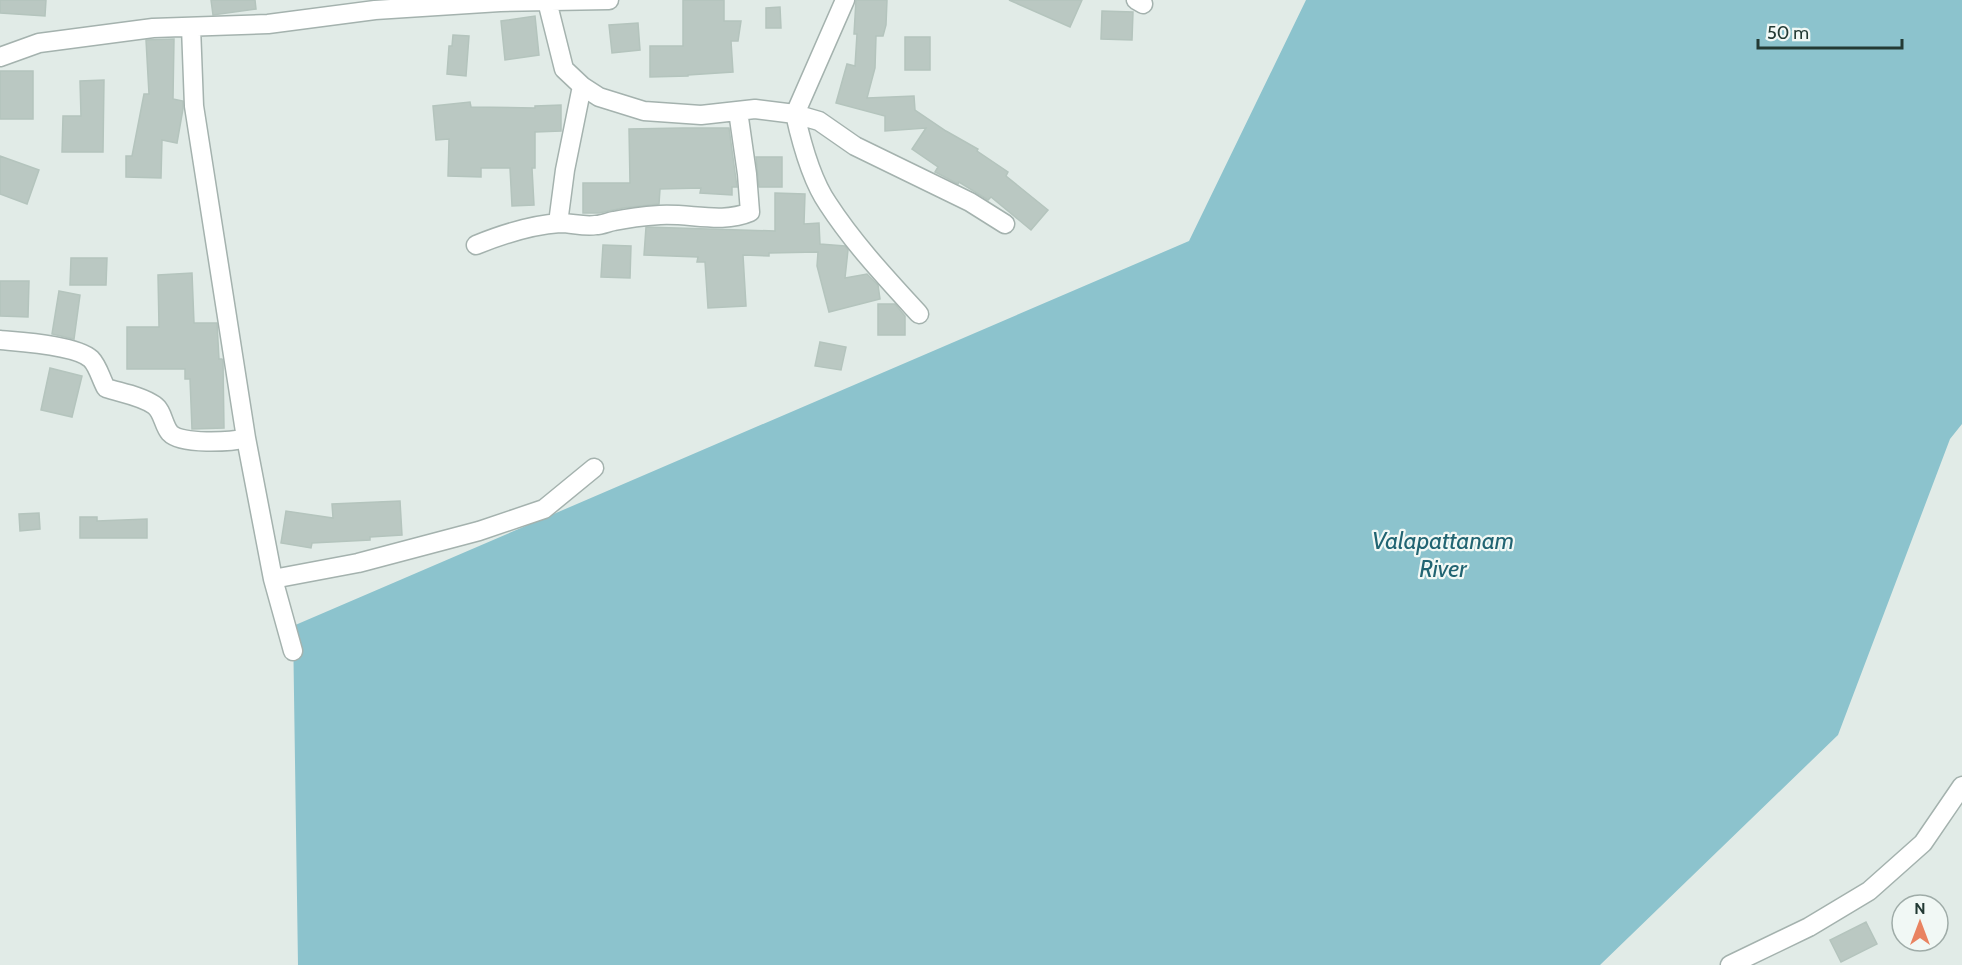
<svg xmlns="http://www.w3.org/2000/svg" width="1962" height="965" font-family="Cabin,sans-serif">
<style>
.water{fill:#8cc3cd}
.building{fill:#bac8c2;stroke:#b4c4bd;stroke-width:1.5}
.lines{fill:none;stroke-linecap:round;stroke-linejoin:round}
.minor-casing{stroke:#a4b2ae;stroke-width:21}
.minor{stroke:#fff;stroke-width:18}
.labels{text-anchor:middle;stroke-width:4.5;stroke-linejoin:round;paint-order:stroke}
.water-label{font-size:24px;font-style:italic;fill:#216472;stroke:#f1f8f5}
</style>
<rect width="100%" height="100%" fill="#e1ebe7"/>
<path class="water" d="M 1306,0 L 1962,0 L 1962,424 L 1950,439 L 1838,735 L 1600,965 L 298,965 L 293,626 L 1189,241 Z"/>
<path class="building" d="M 0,0 L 46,0 L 45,16 L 0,13 Z
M 211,0 L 255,0 L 256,9 L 213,15 Z
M 683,0 L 724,0 L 724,21 L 741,21 L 738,41 L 731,41 L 733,72 L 688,75 L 688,76 L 650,77 L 650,46 L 683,46 Z
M 856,0 L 887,0 L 886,25 L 883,36 L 876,36 L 875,68 L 867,98 L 914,96 L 915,110 L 946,131 L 978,149 L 977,151 L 1008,172 L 1006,176 L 1048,210 L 1031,230 L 991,197 L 988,200 L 959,182 L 958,184 L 935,172 L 938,167 L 912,149 L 926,128 L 885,131 L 885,116 L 836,103 L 847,64 L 855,66 L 857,34 L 854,34 Z
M 1009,0 L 1082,0 L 1070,27 Z
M 780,7 L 781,28 L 766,28 L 766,8 Z
M 1102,11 L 1133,12 L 1132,40 L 1101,39 Z
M 535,16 L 539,55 L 505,60 L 501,21 Z
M 638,23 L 640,50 L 612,53 L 609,25 Z
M 453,35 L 469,36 L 466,76 L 447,74 L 449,46 L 452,46 Z
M 905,37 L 930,37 L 930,70 L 905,70 Z
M 174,39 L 173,99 L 183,101 L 183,109 L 177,143 L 162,140 L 161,178 L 126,177 L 126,156 L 132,156 L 144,94 L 149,94 L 146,40 Z
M 0,71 L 33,71 L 33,119 L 0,119 Z
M 104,80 L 103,152 L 62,152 L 63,116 L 81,116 L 80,81 Z
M 470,102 L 471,107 L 535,108 L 535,106 L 561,105 L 561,131 L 535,132 L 535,168 L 532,168 L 534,205 L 512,206 L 510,168 L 481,168 L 481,177 L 448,176 L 449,139 L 436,140 L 433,106 Z
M 682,128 L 729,128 L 737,187 L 732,187 L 732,195 L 700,193 L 701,188 L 660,189 L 659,204 L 623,208 L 599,213 L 583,213 L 583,183 L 630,183 L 629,129 Z
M 0,156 L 39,170 L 27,204 L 0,194 Z
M 756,157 L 782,157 L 782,187 L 759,187 Z
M 775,193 L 805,194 L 804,224 L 819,223 L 820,244 L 845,246 L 848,250 L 845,278 L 867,274 L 878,285 L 880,299 L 829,312 L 817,266 L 818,252 L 769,253 L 769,256 L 743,255 L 746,306 L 708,308 L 705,262 L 697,262 L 698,257 L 644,255 L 646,227 L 775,231 Z
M 603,245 L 631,246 L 630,278 L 601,277 Z
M 71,258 L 107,258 L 106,285 L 70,285 Z
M 192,273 L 194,323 L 217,323 L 219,359 L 222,359 L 223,361 L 224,428 L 192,429 L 190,379 L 185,379 L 185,369 L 127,369 L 127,327 L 159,327 L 158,275 Z
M 0,281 L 29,281 L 28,317 L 0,316 Z
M 59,291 L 80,295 L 74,339 L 52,334 Z
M 878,304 L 895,304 L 905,316 L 905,335 L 878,335 Z
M 820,342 L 846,347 L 841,370 L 815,366 Z
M 50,368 L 82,376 L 72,417 L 41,410 Z
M 400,501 L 402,535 L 370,537 L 370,540 L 312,543 L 311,548 L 281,543 L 286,511 L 333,518 L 332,504 Z
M 39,513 L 40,529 L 20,531 L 19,514 Z
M 80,517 L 97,517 L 97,521 L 147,519 L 147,538 L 80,538 Z
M 1866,922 L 1877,944 L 1841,962 L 1830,940 Z"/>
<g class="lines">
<g class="minor-casing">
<path id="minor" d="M 1136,0 L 1143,4
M 547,1 L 564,69 L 582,86 L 599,97 L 644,111 L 701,115 L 755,109 L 795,114 L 845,0
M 191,27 L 194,106 L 246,438
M 0,57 L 39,43 L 153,28 L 268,24 L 375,10 L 500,2 L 609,0
M 558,223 L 565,170 L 582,86
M 476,245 C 503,234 530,225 560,223 C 572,223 584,227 596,225 C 602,225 608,222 614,221 C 628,218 645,216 660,215 C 690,213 722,224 750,212 L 747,174 L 738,111
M 919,314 C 887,279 854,244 828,204 C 812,181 801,141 795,114 L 819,121 L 855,146 L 970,202 L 1005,224
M 0,340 C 21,342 76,345 91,359 C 98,366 101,379 106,388 C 122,393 141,396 154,405 C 163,411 163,425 170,433 C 181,445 231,442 246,438 L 273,579 L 358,563 L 479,531 L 544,509 L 594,468
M 273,579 L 293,651
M 1730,965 L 1809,927 L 1869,891 L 1923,843 L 1962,786"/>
</g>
<use href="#minor" class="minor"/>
</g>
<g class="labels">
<g class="water-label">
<text x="1443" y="549">Valapattanam<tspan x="1443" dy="28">River</tspan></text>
</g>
</g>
<g transform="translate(1920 923)"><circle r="28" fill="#f1f8f5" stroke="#9faca8" stroke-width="1.5"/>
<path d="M0-4.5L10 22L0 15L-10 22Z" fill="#e98361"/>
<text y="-9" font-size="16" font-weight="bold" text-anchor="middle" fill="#233a34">N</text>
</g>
<path d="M1758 39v9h144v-9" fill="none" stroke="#233a34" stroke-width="3"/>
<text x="1767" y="39" font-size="18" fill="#233a34" stroke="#f1f8f5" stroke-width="4.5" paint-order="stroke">50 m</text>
</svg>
